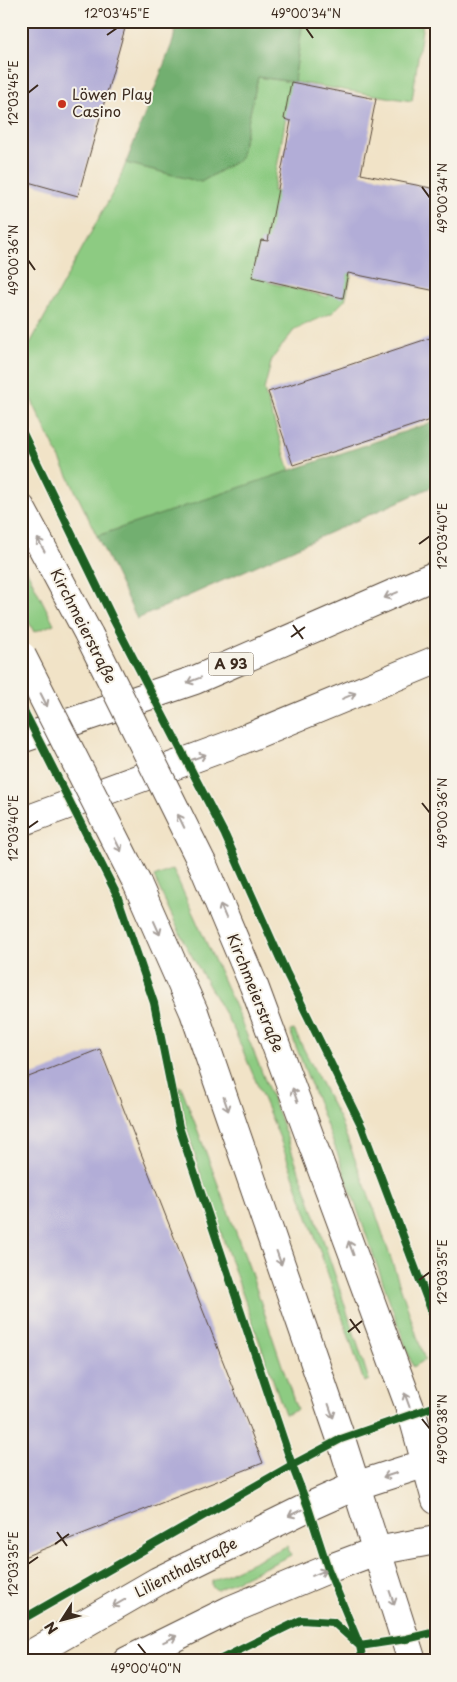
<svg xmlns="http://www.w3.org/2000/svg" width="457" height="1682" font-family="'Playpen Sans',sans-serif">
<style>
.green{fill:#8dcb82;stroke:#647a50}
.forest{fill:#72af70;stroke:#566c47}
.building{fill:#b2add7}
.lines{fill:none;stroke-linecap:round;stroke-linejoin:round}
.secondary-casing{stroke:#564637;stroke-width:30}
.highway-casing{stroke:#564637;stroke-width:30}
.secondary{stroke:#fff;stroke-width:28}
.highway{stroke:#fff;stroke-width:28}
.secondary-bridge-casing{stroke:#564637;stroke-width:30;stroke-linecap:butt}
.secondary-bridge{stroke:#fff;stroke-width:28}
.cycleway-casing{stroke:#f7f3e8;stroke-width:11}
.cycleway{stroke:#1b5e20;stroke-width:8}
.oneway{stroke:#a79f9a}
.ticks{fill:none;stroke:#3b2a1e;stroke-width:2}
.poi-dot{fill:#c8321e;stroke:#f7f3e8;stroke-width:2}
.labels{text-anchor:middle;stroke-width:4;stroke-linejoin:round;paint-order:stroke}
.shield{fill:#f7f3e8;stroke:#73665b;stroke-width:1}
.shield-label{font-size:14px;font-weight:bold;fill:#3b2a1e}
.poi-label{font-size:15px;fill:#3b2a1e;stroke:#f7f3e8;text-anchor:start}
.street-label{font-size:15px;fill:#3b2a1e;stroke:#f7f3e8}
.neatline{fill:none;stroke:#3b2a1e;stroke-width:2}
.ticks-label{font-size:12px;text-anchor:middle;fill:#3b2a1e}
</style>
<rect width="100%" height="100%" fill="#f7f3e8"/>
<filter id="ink" filterUnits="userSpaceOnUse"><feTurbulence type="fractalNoise" baseFrequency=".02" numOctaves="2"/><feDisplacementMap in="SourceGraphic" scale="10" xChannelSelector="R" yChannelSelector="G"/><feConvolveMatrix kernelMatrix="1 2 1 2 8 2 1 2 1" color-interpolation-filters="sRGB"/></filter>
<filter id="wash" filterUnits="userSpaceOnUse"><feTurbulence type="fractalNoise" baseFrequency=".0096" numOctaves="4" result="noise"/><feDisplacementMap in="SourceGraphic" scale="20" xChannelSelector="R" yChannelSelector="G"/><feGaussianBlur stdDeviation="1.12" result="paint"/><feColorMatrix in="noise" values="0 0 0 0 0 0 0 0 0 0 0 0 0 0 0 0 0 1.4 0 .05"/><feComposite in="paint" operator="in"/></filter>
<g filter="url(#wash)">
<rect width="100%" height="100%" fill="#f1e3c7"/>
<path class="green" d="M 303,21 L 423,22 L 412,101 L 294,82 Z
M 258,77 L 292,82 L 273,191 L 289,195 L 268,282 L 328,297 L 340,248 L 352,272 L 345,300 L 332,313 L 295,329 L 272,359 L 264,390 L 290,471 L 97,536 L 21,378 L 21,360 L 117,185 L 126,163 L 201,182 L 240,159 Z
M 21,559 L 54,624 L 34,632 L 21,607 Z
M 173,869 C 193,915 215,960 235,1007 C 287,1128 329,1254 369,1380 L 364,1382 L 321,1254 L 279,1136 L 235,1032 L 184,942 L 154,877 Z
M 294,1030 L 340,1120 L 377,1217 L 425,1360 L 413,1367 L 338,1155 L 290,1031 Z
M 181,1086 L 249,1267 L 297,1410 L 285,1414 L 203,1182 L 187,1129 L 178,1087 Z
M 287,1546 L 291,1555 L 217,1590 L 212,1586 L 212,1581 Z"/>
<path class="forest" d="M 177,21 L 303,21 L 294,82 L 258,77 L 240,159 L 201,182 L 126,163 L 173,41 Z
M 436,421 L 436,485 L 137,619 L 97,536 Z"/>
<g id="blocks">
<path class="building" d="M 21,21 L 127,21 L 78,196 L 21,180 Z
M 291,82 L 376,99 L 361,174 L 436,189 L 436,291 L 348,273 L 343,298 L 252,277 L 261,240 L 268,241 L 291,121 L 284,119 Z
M 436,336 L 436,418 L 293,465 L 268,392 Z
M 100,1049 L 263,1463 L 21,1558 L 21,1080 Z"/>
</g>
</g>
<g filter="url(#ink)">
<use href="#blocks" fill-opacity="0" stroke="#564637" stroke-width="1"/>
<g class="lines">
<g class="secondary-casing">
<path id="secondary" d="M 21,508 L 89,635
M 203,865 L 254,986 L 412,1413 L 436,1500
M 137,883 L 194,1012 L 341,1439 L 412,1661
M 21,1660 L 158,1581 L 308,1507 L 355,1486 L 436,1460
M 127,1661 L 230,1610 L 328,1569 L 376,1551 L 436,1540"/>
</g>
<g class="highway-casing">
<path id="highway" d="M 21,739 L 195,680 L 436,575
M 21,822 L 230,745 L 436,660"/>
</g>
<use href="#secondary" class="secondary"/>
<use href="#highway" class="highway"/>
<g class="secondary-bridge-casing">
<path id="secondary-bridge" d="M 89,635 L 203,865
M 22,656 L 137,883"/>
</g>
<use href="#secondary-bridge" class="secondary-bridge"/>
<g class="cycleway-casing">
<path id="cycleway" d="M 21,429 L 113,619 L 225,835 L 286,972 L 362,1127 L 436,1323
M 21,705 L 117,895 L 154,1003 L 179,1127 L 292,1465 L 308,1507 L 328,1569 L 360,1646 L 363,1661
M 21,1620 L 292,1465 L 341,1439 L 436,1406
M 217,1661 L 301,1620 L 333,1622 L 360,1646 L 406,1639 L 436,1632"/>
</g>
<use href="#cycleway" class="cycleway"/>
</g>
<defs><path id="oneway-shaft" d="M-6 0H5M1.5-3L5.5 0L1.5 3" fill="none" stroke-width="1.6" stroke-linecap="round" stroke-linejoin="round" transform="scale(1.25)"/></defs>
<g class="oneway">
<use href="#oneway-shaft" transform="translate(41 545) rotate(-118)"/>
<use href="#oneway-shaft" transform="translate(391 595) rotate(157)"/>
<use href="#oneway-shaft" transform="translate(194 680) rotate(159)"/>
<use href="#oneway-shaft" transform="translate(349 696) rotate(-23)"/>
<use href="#oneway-shaft" transform="translate(44 700) rotate(63)"/>
<use href="#oneway-shaft" transform="translate(199 757) rotate(-20)"/>
<use href="#oneway-shaft" transform="translate(181 821) rotate(-116)"/>
<use href="#oneway-shaft" transform="translate(118 845) rotate(63)"/>
<use href="#oneway-shaft" transform="translate(223 911) rotate(-113)"/>
<use href="#oneway-shaft" transform="translate(157 928) rotate(66)"/>
<use href="#oneway-shaft" transform="translate(295 1095) rotate(-110)"/>
<use href="#oneway-shaft" transform="translate(226 1104) rotate(71)"/>
<use href="#oneway-shaft" transform="translate(351 1248) rotate(-110)"/>
<use href="#oneway-shaft" transform="translate(279 1258) rotate(71)"/>
<use href="#oneway-shaft" transform="translate(407 1400) rotate(-110)"/>
<use href="#oneway-shaft" transform="translate(331 1411) rotate(71)"/>
<use href="#oneway-shaft" transform="translate(390 1475) rotate(162)"/>
<use href="#oneway-shaft" transform="translate(295 1513) rotate(154)"/>
<use href="#oneway-shaft" transform="translate(319 1573) rotate(-23)"/>
<use href="#oneway-shaft" transform="translate(392 1598) rotate(71)"/>
<use href="#oneway-shaft" transform="translate(119 1603) rotate(150)"/>
<use href="#oneway-shaft" transform="translate(170 1639) rotate(-25)"/>
</g>
</g>
<path class="ticks" d="M 306,28 L 313,38M 107,35 L 117,28M 28,93 L 38,85M 422,187 L 430,198M 28,260 L 35,270M 419,544 L 430,536M 293,625 L 303,639M 291,637 L 305,627M 422,803 L 430,813M 28,828 L 38,821M 419,1280 L 430,1272M 350,1319 L 360,1333M 348,1332 L 362,1321M 422,1419 L 430,1429M 57,1532 L 67,1546M 55,1544 L 69,1534M 28,1564 L 38,1557M 138,1644 L 146,1654"/>
<circle class="poi-dot" cx="62" cy="104" r="5"/>
<g class="labels">
<rect class="shield" x="208.5" y="652.5" width="45" height="23" rx="4"/>
<g class="shield-label">
<text x="231" y="669">A 93</text>
</g>
<g class="poi-label">
<text x="72" y="100">Löwen Play<tspan x="72" dy="17">Casino</tspan></text>
</g>
<g class="street-label">
<text transform="translate(83 626) rotate(63)" y="5">Kirchmeierstraße</text>
<text transform="translate(255 993) rotate(68)" y="5">Kirchmeierstraße</text>
<text transform="translate(186 1568) rotate(-27)" y="5">Lilienthalstraße</text>
</g>
</g>
<rect width="457" height="1682" fill="none" stroke="#f7f3e8" stroke-width="55"/>
<g transform="translate(62 1620) rotate(234)" stroke="#f7f3e8" stroke-width="4" paint-order="stroke">
<path d="M0-4L9 19L0 12L-9 19Z" fill="#3b2a1e"/>
<text y="-8" font-size="14" font-weight="bold" text-anchor="middle" fill="#3b2a1e">N</text>
</g>
<rect x="28" y="28" width="402" height="1626" class="neatline"/>
<g class="ticks-label">
<text x="117" y="18">12°03'45"E</text>
<text x="306" y="18">49°00'34"N</text>
<text transform="translate(14 93) rotate(-90)" y="4">12°03'45"E</text>
<text transform="translate(443 198) rotate(-90)" y="4">49°00'34"N</text>
<text transform="translate(14 260) rotate(-90)" y="4">49°00'36"N</text>
<text transform="translate(443 536) rotate(-90)" y="4">12°03'40"E</text>
<text transform="translate(443 813) rotate(-90)" y="4">49°00'36"N</text>
<text transform="translate(14 828) rotate(-90)" y="4">12°03'40"E</text>
<text transform="translate(443 1272) rotate(-90)" y="4">12°03'35"E</text>
<text transform="translate(443 1429) rotate(-90)" y="4">49°00'38"N</text>
<text transform="translate(14 1564) rotate(-90)" y="4">12°03'35"E</text>
<text x="146" y="1673">49°00'40"N</text>
</g>
</svg>
